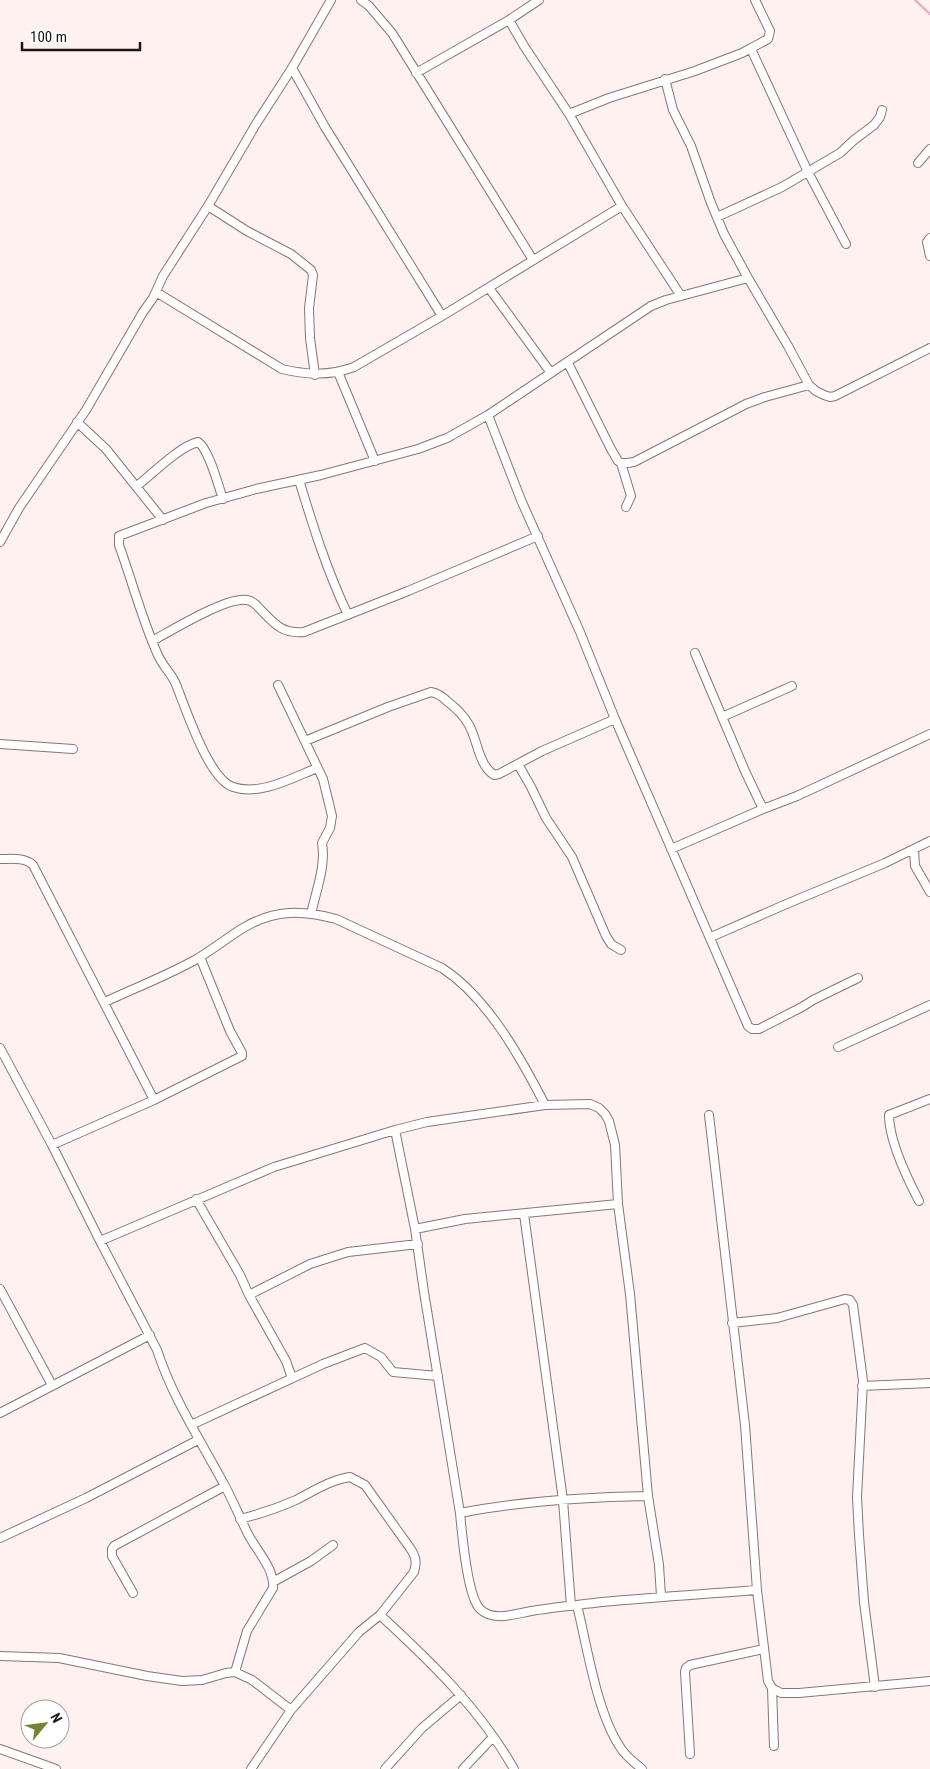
<svg xmlns="http://www.w3.org/2000/svg" width="930" height="1769" font-family="'Roboto Condensed',sans-serif">
<style>
.lines{fill:none;stroke-linecap:round;stroke-linejoin:round}
.stream{stroke:#e4b4ce;stroke-width:2.5}
.minor-casing{stroke:#897573;stroke-width:10}
.minor{stroke:#fff;stroke-width:8}
</style>
<rect width="100%" height="100%" fill="#fef1f0"/>
<g class="lines">
<path class="stream" d="M 915,0 L 930,14"/>
<g class="minor-casing">
<path id="minor" d="M 361,0 L 369,6 L 392,33 L 533,260
M 509,20 L 524,46 L 569,114 L 622,206 L 681,296
M 751,49 L 808,172 L 846,244
M 292,68 L 325,127 L 442,316
M 416,73 L 509,20 L 539,0
M 665,79 L 673,110 L 691,146 L 711,203 L 724,234 L 748,278 L 788,346 L 809,385 L 816,391 L 824,395 L 830,397 L 835,396 L 930,348
M 569,114 L 609,98 L 695,71 L 742,53 L 768,39 L 770,31 L 755,0
M 918,163 L 930,149
M 208,206 L 247,231 L 291,254 L 311,270 L 313,275 L 309,308 L 310,338 L 315,375
M 717,217 L 782,187 L 840,153 L 854,140 L 874,125 L 880,117 L 882,110
M 930,238 L 927,242 L 930,256
M 489,288 L 551,373
M 156,292 L 282,369 C 307,375 329,376 354,367 L 442,316 L 622,206
M 568,363 L 611,449 L 618,461 L 621,463 L 631,496 L 626,507
M 338,372 L 375,461
M 488,415 L 521,500 L 580,632 L 615,719 L 748,1026 L 752,1029 L 759,1029 L 802,1007 L 813,1000 L 858,978
M 77,422 L 106,449 L 163,520
M 621,463 L 628,463 L 634,462 L 746,404 L 765,397 L 809,385
M 299,480 C 313,526 327,571 348,615
M 137,486 C 152,474 180,446 198,442 C 209,449 218,485 223,499
M 0,542 L 19,508 L 86,410 L 143,312 L 153,298 L 163,276 L 208,206 L 256,124 L 292,68 L 331,0
M 152,641 C 171,631 227,596 247,600 C 252,601 256,604 259,608 C 274,623 281,634 304,632 L 408,591 L 538,536
M 695,653 L 745,771 L 763,809
M 278,685 L 323,779 L 332,816 L 330,828 L 322,843 C 326,866 316,891 311,914
M 722,717 L 792,686
M 305,741 L 388,707 L 431,692 C 438,693 443,697 448,702 C 456,708 464,716 469,725 C 478,741 478,764 494,775 L 499,774 L 542,751 L 615,719
M 0,744 L 73,749
M 518,764 L 531,787 L 546,818 L 572,857 L 606,936 L 611,944 L 621,950
M 317,768 C 292,778 260,796 233,787 C 208,779 185,706 175,682 C 170,672 161,664 157,653 C 142,619 132,581 119,545 L 119,536 L 206,503 L 256,489 L 321,475 L 418,449 L 447,438 L 488,415 L 651,306 L 666,300 L 748,278
M 671,849 L 763,809 L 797,796 L 930,734
M 914,849 L 915,866 L 930,892
M 0,859 C 11,859 25,857 33,865 L 154,1100
M 711,937 L 784,905 L 885,863 L 930,841
M 105,1002 C 135,988 166,976 195,960 C 212,950 227,938 243,928 C 275,909 302,910 336,919 L 442,968 C 487,997 521,1058 545,1105
M 838,1047 L 930,1005
M 0,1048 L 52,1145 L 100,1241 L 157,1350 C 173,1399 201,1441 225,1486 C 233,1501 240,1518 248,1534 C 256,1550 275,1569 273,1588 L 247,1631 L 235,1672
M 709,1115 L 745,1425 L 757,1590 L 768,1681 L 772,1688 L 774,1746
M 395,1130 L 415,1229 L 424,1292 L 460,1513 C 522,1501 585,1497 648,1496
M 52,1145 L 154,1100 L 242,1056 L 242,1053 L 230,1031 L 200,957
M 196,1199 L 240,1275 L 249,1295 L 286,1361 L 292,1378
M 919,1201 C 907,1178 889,1141 889,1115 L 930,1099
M 524,1214 L 563,1500 L 571,1606
M 415,1229 L 465,1219 L 618,1204
M 100,1241 L 274,1167 L 395,1130 L 427,1122 L 545,1105 L 590,1104 L 599,1108 L 605,1114 L 609,1121 L 615,1145 L 618,1204 L 630,1294 L 648,1496 L 659,1565 L 661,1596
M 0,1289 L 52,1385
M 249,1295 L 310,1264 L 348,1252 L 418,1244
M 732,1323 L 777,1318 L 845,1299 L 850,1300 L 853,1305 L 863,1381 L 857,1497 L 859,1535 L 864,1602 L 875,1687
M 862,1386 L 930,1383
M 0,1413 L 150,1335
M 191,1425 L 323,1364 L 365,1348 L 381,1357 L 393,1372 L 438,1376
M 460,1513 C 462,1533 467,1596 480,1609 C 493,1622 515,1614 531,1611 C 554,1607 578,1605 602,1602 C 654,1597 706,1594 757,1590
M 240,1519 C 260,1514 278,1508 296,1500 C 314,1491 330,1480 350,1477 L 365,1485 L 410,1548 C 416,1557 417,1562 414,1572 L 380,1615 L 359,1632 L 291,1710 L 251,1769
M 0,1538 L 86,1498 L 198,1440
M 273,1582 L 311,1561 L 333,1545
M 133,1593 L 112,1556 L 112,1549 L 114,1546 L 225,1486
M 577,1605 C 587,1646 597,1713 620,1747 C 626,1757 634,1762 642,1769
M 380,1615 C 430,1661 480,1709 514,1769
M 0,1656 L 59,1658 L 147,1676 L 182,1681 L 202,1680 L 226,1673 L 235,1672 L 252,1680 L 291,1710
M 772,1688 L 781,1693 L 799,1693 L 930,1681
M 0,1749 L 56,1769
M 690,1754 L 685,1672 L 686,1668 L 690,1665 L 764,1649
M 385,1769 L 422,1728 L 461,1695
M 463,1769 L 493,1737"/>
</g>
<use href="#minor" class="minor"/>
</g>
<g transform="translate(45 1724) rotate(61)"><circle r="24" fill="#ffffff" stroke="#a5a1a1"/>
<path d="M0-4L9 19L0 12L-9 19Z" fill="#748433"/>
<text y="-8" font-size="14" font-weight="bold" text-anchor="middle" fill="#1d1515">N</text>
</g>
<path d="M22 42v8h118v-8" fill="none" stroke="#1d1515" stroke-width="2.5"/>
<text x="30" y="42" font-size="15" fill="#1d1515" stroke="#ffffff" stroke-width="4" paint-order="stroke">100 m</text>
</svg>
